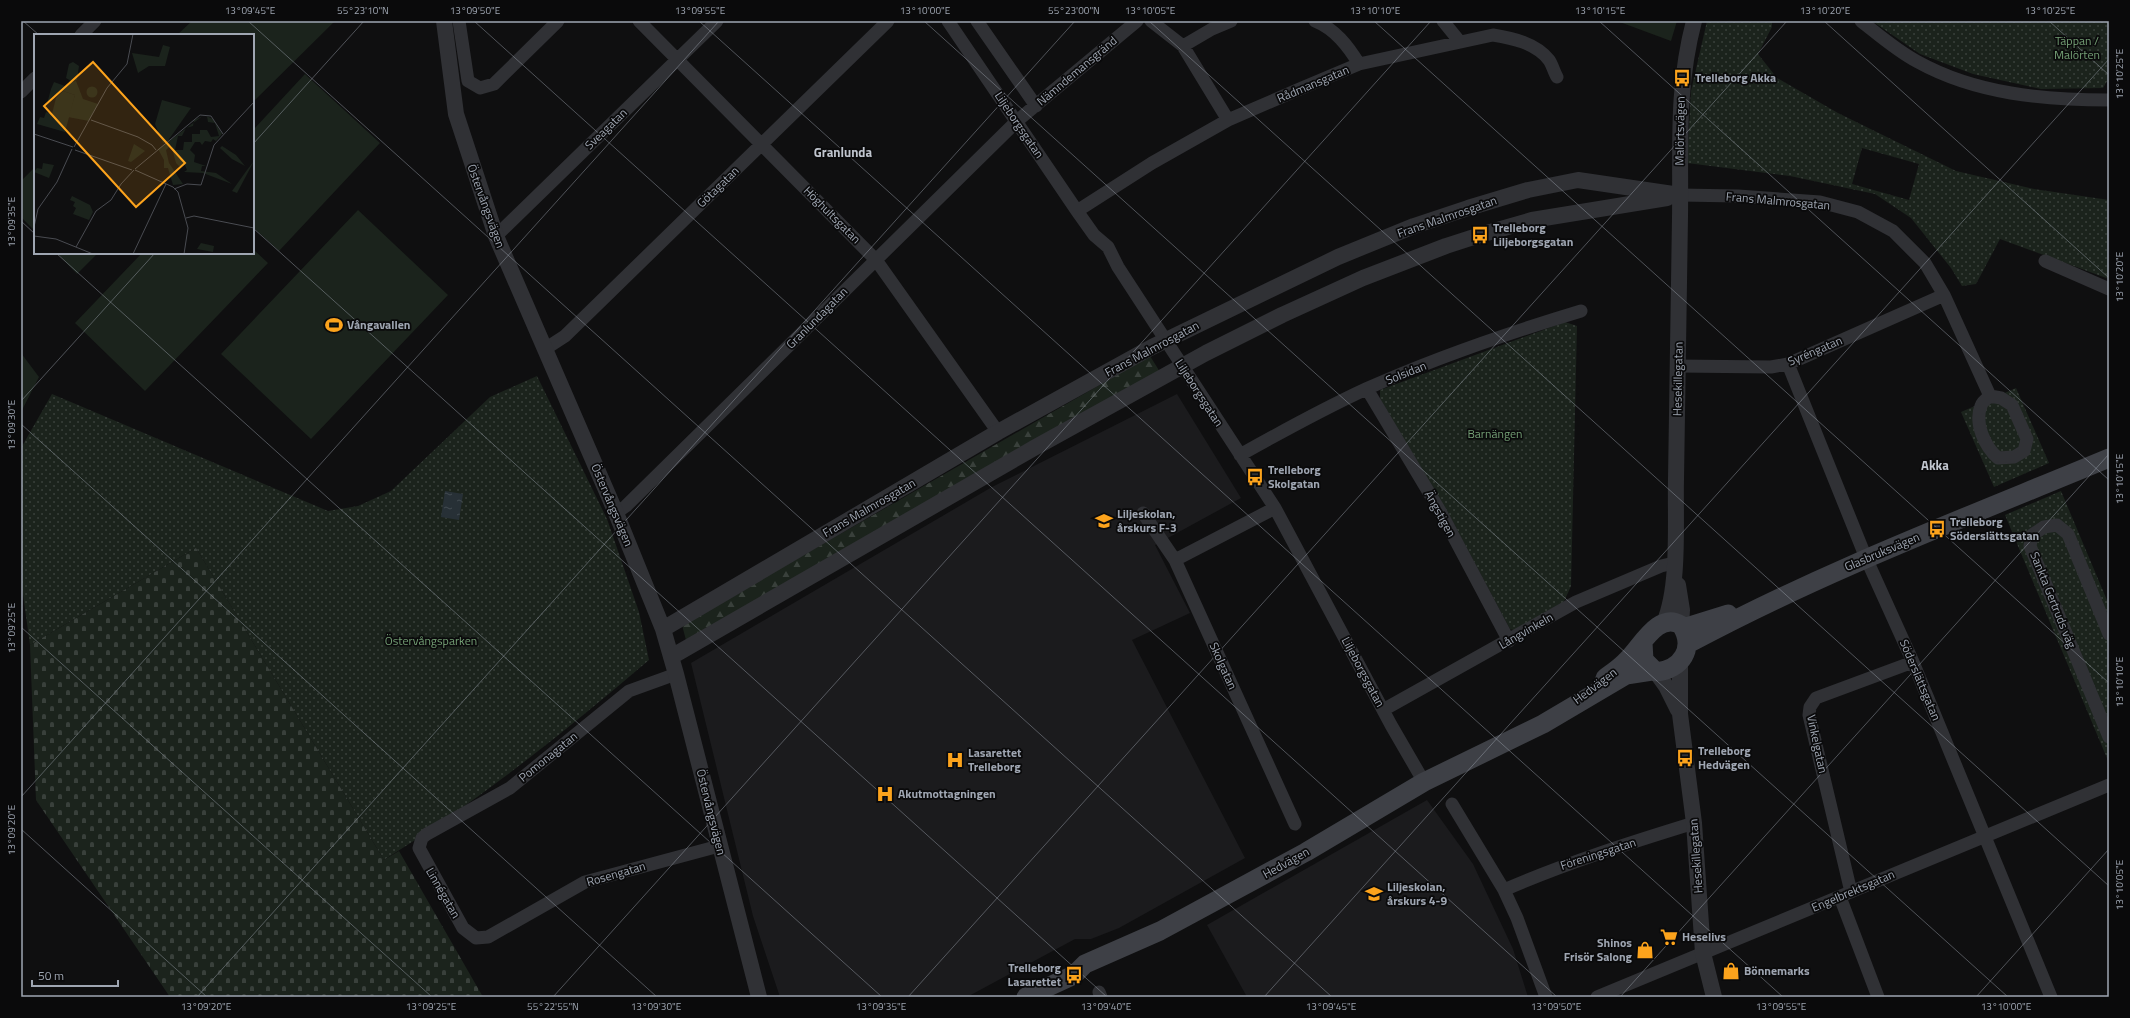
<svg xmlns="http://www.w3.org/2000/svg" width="2130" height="1018" font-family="'Titillium Web',sans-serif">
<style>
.built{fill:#1b1b1d}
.grass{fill:url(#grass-dots);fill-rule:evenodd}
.forest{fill:url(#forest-firs)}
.cemetery{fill:url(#cemetery-stones)}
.garden{fill:#1b231c}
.water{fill:url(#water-ripples)}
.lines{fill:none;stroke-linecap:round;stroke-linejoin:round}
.minor{stroke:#303135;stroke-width:13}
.tertiary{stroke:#303135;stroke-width:16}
.secondary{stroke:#3e4046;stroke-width:19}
.ticks{fill:none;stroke:#9fa6b2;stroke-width:1;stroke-opacity:0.45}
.labels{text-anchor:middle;stroke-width:3.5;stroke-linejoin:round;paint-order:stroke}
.park-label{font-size:12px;fill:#749f75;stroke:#0a0a0b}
.street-label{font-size:12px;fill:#9fa6b2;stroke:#0a0a0b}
.poi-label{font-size:12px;font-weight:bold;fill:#9fa6b2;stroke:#0a0a0b;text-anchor:start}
.neighbourhood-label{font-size:13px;font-weight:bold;fill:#c0c5ce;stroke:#0a0a0b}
.inset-road{fill:none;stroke:#494b51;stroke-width:1}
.view{fill:#fca31c;fill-opacity:0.15;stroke:#fca31c;stroke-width:2}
.inset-edge{fill:none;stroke:#9fa6b2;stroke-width:2}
.neatline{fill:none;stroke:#9fa6b2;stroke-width:1.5}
.ticks-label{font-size:10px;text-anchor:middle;fill:#9fa6b2}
</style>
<defs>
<pattern id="grass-dots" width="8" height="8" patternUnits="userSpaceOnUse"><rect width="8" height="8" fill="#1b231c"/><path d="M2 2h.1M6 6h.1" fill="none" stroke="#39403b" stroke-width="1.8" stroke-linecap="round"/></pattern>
<pattern id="forest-firs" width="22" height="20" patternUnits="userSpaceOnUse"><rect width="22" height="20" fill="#1b231c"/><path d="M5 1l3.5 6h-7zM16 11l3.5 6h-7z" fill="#39403b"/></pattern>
<pattern id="cemetery-stones" width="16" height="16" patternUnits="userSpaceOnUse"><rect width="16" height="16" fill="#1b231c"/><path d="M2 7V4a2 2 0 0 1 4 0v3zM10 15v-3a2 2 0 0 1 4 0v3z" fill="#39403b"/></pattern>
<pattern id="water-ripples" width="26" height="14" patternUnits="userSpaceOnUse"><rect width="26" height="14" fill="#273036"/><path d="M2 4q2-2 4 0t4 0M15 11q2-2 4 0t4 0" fill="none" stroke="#434b51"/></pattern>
</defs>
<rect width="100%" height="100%" fill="#0f0f10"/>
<path class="built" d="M 1177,394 L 1241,498 L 1155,545 L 1190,613 L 1132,640 L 1245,858 L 1119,928 L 1091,939 L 1075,939 L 967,997 L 780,997 L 753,916 L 691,663 L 992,487 Z
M 1427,800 L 1473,864 L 1513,949 L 1528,997 L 1247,997 L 1207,925 Z"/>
<path class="grass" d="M 1707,21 L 1772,21 L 1772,27 L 1758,54 L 1777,78 L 1838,113 L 1956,171 L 2034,189 L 2109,200 L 2109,279 L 2000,239 L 1976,284 L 1962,286 L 1951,268 L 1911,218 L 1875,194 L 1790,176 L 1687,163 L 1691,91 ZM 1862,148 L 1919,164 L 1909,200 L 1852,184 Z
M 1872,21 L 2109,21 L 2109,78 L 2103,88 L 2041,89 L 1973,74 L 1920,54 Z
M 1565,322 L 1577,326 L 1571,586 L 1562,606 L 1516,631 L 1510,629 L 1448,513 L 1380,399 L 1380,390 Z
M 537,376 L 607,519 L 639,612 L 649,660 C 565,732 478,801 384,860 L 196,548 L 30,645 L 21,580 L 21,448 L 52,394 L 328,511 L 358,506 L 391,491 L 490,397 Z
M 2016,388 L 2049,463 L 1994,487 L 1961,412 Z
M 2061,491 L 2109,605 L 2109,763 L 2005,515 Z"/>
<path class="forest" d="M 1150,356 L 1160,372 L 686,640 L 682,625 Z"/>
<path class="cemetery" d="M 196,548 L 384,860 L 399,851 L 483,997 L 170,997 L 36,800 L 30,645 Z"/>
<path class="garden" d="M 192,21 L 335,21 L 253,102 L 253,35 L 177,35 Z
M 1617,21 L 1677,21 L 1671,41 Z
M 305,74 L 380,143 L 279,251 L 253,227 L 253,130 Z
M 35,167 L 35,231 L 21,217 L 21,181 Z
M 358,210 L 448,295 L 311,439 L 221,354 Z
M 253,249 L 268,263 L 145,391 L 75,323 L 142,253 L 253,253 Z
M 57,253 L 98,253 L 77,274 Z
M 21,353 L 39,377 L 21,412 Z"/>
<path class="water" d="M 445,491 L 463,494 L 459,520 L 441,517 Z"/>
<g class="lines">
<path class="minor" d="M 459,21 L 468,81 L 480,88 L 494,84 L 558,21
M 639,21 L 876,260 L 998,432
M 948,21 L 1077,211 L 1094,235 L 1108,247 L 1118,267 L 1275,508 L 1391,725 L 1424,782
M 977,21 L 1036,106
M 1151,21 L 1183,46 L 1228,120
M 1315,21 C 1335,29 1348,46 1359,64
M 1443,21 L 1460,42
M 1861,21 C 1879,35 1897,51 1918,62 C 1976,94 2044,100 2109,100
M 81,35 L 95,21
M 1183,46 L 1212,29 L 1231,21
M 21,92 L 35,78
M 1680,195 L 1738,196 L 1820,202 L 1858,212 L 1893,231 L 1925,263 L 1944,295 L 1990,396
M 1077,211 L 1152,163 L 1228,120 L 1302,88 L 1359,64 L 1493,35 C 1512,38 1536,43 1549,60 C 1552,64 1554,72 1557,77
M 496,236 L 717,21
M 2045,261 L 2109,289
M 545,349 L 565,336 L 888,21
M 1788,364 L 1866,558 L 1913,662 L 2051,997
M 1678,366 L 1771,367 L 1788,364 L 1944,295
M 1367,389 L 1440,511 L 1509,641
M 1990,396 L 2001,398 L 2012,405 L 2027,439 L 2024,451 L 2014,457 L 1998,458 C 1985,447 1974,423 1981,406 C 1982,402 1986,399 1990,396 Z
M 1240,455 C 1281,432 1323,409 1366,389 C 1435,358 1508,333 1581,311
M 616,513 L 626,506 L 1017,121 L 1137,21
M 1143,513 L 1175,560 L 1295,824
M 1175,560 L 1275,508
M 2109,634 L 2068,534 L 2057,525 L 2044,527 L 2032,535 L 2030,546 L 2109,737
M 676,674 L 629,691 L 510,788 L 427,834 L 422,838 L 419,848 L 463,928 L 476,938 L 488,937 L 585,882 L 719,846
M 1383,710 L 1576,602 L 1661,566 L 1674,563
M 1452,804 L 1504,890 L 1517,918 L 1546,997
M 1504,890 C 1566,863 1629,843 1694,823
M 1851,892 L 1809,715 L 1810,707 L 1816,698 L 1913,662
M 1840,897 L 1878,997
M 1099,992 L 1101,997
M 1597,997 L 2109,785"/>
<path class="tertiary" d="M 444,21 L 456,114 L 496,236 L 616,513 L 663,629 L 676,674 L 759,997
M 1678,585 L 1682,610 L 1681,625
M 1664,623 C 1680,586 1675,520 1676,479 C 1678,391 1679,304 1680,217 C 1681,147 1676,90 1694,21
M 663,629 L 998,432 L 1152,347 L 1338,257 L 1414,226 L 1468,208 L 1528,190 L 1578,180 L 1680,195
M 671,657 L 1034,448 L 1206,353 L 1282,315 L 1363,278 L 1446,246 L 1480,235 L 1532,220 L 1667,198
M 1680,662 L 1680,714 L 1694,823 L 1703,953 L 1714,997
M 1656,672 L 1666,686 L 1678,710"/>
<path class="secondary" d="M 1683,628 L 1728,614
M 1688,644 C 1824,571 1967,517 2109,458
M 1605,678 C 1613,672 1621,667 1627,660 C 1641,647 1658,611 1681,625 C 1696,648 1681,670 1656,672 L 1644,660 L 1643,643
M 1026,997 L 1074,975 L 1085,964 L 1160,931 L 1306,852 L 1424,782 L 1543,724 L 1626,675 L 1652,671"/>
</g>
<path class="ticks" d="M 23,21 L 39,35M 248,21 L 1332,997M 474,21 L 1557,997M 699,21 L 1783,997M 924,21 L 2008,997M 1149,21 L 2109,886M 1374,21 L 2109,683M 1599,21 L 2109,480M 1824,21 L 2109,278M 2049,21 L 2109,75M 253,144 L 364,21M 21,221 L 35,234M 253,228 L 1107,997M 56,253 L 882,997M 21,401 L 155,253M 21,424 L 657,997M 21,627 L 432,997M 21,797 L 719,21M 21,829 L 207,997M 197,997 L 1075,21M 553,997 L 1431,21M 908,997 L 1787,21M 1264,997 L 2109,59M 1620,997 L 2109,454M 1976,997 L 2109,849"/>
<defs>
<g id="bus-bare" transform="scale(1.38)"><path d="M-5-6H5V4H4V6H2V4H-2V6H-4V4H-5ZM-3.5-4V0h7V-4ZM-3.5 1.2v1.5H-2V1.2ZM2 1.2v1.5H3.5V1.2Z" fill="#fca31c" stroke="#0a0a0b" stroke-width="2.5" paint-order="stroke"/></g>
<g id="stadium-bare" transform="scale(1.38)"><path d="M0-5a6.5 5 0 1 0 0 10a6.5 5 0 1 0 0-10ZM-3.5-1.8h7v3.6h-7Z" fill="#fca31c" stroke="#0a0a0b" stroke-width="2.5" paint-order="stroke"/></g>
<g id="school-bare" transform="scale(1.38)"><path d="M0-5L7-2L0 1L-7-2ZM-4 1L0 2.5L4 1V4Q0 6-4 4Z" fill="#fca31c" stroke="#0a0a0b" stroke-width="2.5" paint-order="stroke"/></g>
<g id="hospital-bare" transform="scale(1.38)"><path d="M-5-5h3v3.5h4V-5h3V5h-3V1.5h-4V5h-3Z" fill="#fca31c" stroke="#0a0a0b" stroke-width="2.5" paint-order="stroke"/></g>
<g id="supermarket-bare" transform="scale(1.38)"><path d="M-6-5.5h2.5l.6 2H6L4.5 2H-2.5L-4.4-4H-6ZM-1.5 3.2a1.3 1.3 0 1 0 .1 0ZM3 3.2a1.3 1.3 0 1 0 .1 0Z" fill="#fca31c" stroke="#0a0a0b" stroke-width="2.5" paint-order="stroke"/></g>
<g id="shop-bare" transform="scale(1.38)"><path d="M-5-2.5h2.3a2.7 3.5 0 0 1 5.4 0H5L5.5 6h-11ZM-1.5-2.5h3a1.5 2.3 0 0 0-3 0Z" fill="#fca31c" stroke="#0a0a0b" stroke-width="2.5" paint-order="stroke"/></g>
</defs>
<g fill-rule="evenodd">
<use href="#bus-bare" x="1682" y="78"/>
<use href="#bus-bare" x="1480" y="235"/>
<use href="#stadium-bare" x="334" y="325"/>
<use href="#bus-bare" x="1255" y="477"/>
<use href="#school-bare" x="1104" y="521"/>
<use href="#bus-bare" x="1937" y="529"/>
<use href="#bus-bare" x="1685" y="758"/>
<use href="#hospital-bare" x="955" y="760"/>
<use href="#hospital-bare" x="885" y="794"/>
<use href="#school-bare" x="1374" y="894"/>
<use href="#supermarket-bare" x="1669" y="937"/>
<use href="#shop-bare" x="1645" y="950"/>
<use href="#shop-bare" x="1731" y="971"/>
<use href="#bus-bare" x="1074" y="975"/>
</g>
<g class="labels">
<g class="park-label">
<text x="2077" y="45">Täppan /<tspan x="2077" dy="14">Malörten</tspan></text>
<text x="1495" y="438">Barnängen</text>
<text x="431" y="645">Östervångsparken</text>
</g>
<g class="street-label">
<text transform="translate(1077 71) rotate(-40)" y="4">Nämndemansgränd</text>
<text transform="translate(1313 84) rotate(-23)" y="4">Rådmansgatan</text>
<text transform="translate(1019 125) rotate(56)" y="4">Liljeborgsgatan</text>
<text transform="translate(606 129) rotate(-44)" y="4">Sveagatan</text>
<text transform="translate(1680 131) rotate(-89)" y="4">Malörtsvägen</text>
<text transform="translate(718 187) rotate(-44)" y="4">Götagatan</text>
<text transform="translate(1778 201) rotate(5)" y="4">Frans Malmrosgatan</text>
<text transform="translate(486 206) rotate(70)" y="4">Östervångsvägen</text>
<text transform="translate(832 215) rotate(45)" y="4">Höghultsgatan</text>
<text transform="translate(1447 217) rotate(-19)" y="4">Frans Malmrosgatan</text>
<text transform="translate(817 318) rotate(-45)" y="4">Granlundagatan</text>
<text transform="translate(1152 349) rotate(-28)" y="4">Frans Malmrosgatan</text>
<text transform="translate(1815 351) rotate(-23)" y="4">Syréngatan</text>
<text transform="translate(1406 373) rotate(-22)" y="4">Solsidan</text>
<text transform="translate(1678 379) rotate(-89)" y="4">Hesekillegatan</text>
<text transform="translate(1199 393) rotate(57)" y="4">Liljeborgsgatan</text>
<text transform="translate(612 505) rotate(67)" y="4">Östervångsvägen</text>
<text transform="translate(869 508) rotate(-30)" y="4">Frans Malmrosgatan</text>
<text transform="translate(1440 514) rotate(61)" y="4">Ängstigen</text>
<text transform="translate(1882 552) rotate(-23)" y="4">Glasbruksvägen</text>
<text transform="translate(2053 600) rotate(68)" y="4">Sankta Gertruds väg</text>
<text transform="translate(1526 631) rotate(-30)" y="4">Långvinkeln</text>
<text transform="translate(1223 666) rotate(66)" y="4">Skolgatan</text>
<text transform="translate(1363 672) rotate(62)" y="4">Liljeborgsgatan</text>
<text transform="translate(1920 680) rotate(67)" y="4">Söderslättsgatan</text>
<text transform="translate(1595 686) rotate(-37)" y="4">Hedvägen</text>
<text transform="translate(1817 744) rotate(78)" y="4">Vinkelgatan</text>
<text transform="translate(548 757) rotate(-39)" y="4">Pomonagatan</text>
<text transform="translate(711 812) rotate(76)" y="4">Östervångsvägen</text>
<text transform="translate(1598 854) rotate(-18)" y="4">Föreningsgatan</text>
<text transform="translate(1696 856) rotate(-94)" y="4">Hesekillegatan</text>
<text transform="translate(1286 863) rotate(-29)" y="4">Hedvägen</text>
<text transform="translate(616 874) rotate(-16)" y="4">Rosengatan</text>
<text transform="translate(1853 891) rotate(-23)" y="4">Engelbrektsgatan</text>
<text transform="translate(443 893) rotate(60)" y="4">Linnégatan</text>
</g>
<g class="poi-label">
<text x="1695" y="82">Trelleborg Akka</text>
<text x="1493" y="232">Trelleborg<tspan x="1493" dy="14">Liljeborgsgatan</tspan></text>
<text x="347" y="329">Vångavallen</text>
<text x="1268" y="474">Trelleborg<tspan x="1268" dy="14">Skolgatan</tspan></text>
<text x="1117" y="518">Liljeskolan,<tspan x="1117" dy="14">årskurs F-3</tspan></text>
<text x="1950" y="526">Trelleborg<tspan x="1950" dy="14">Söderslättsgatan</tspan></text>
<text x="1698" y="755">Trelleborg<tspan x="1698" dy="14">Hedvägen</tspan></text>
<text x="968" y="757">Lasarettet<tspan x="968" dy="14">Trelleborg</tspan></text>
<text x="898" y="798">Akutmottagningen</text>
<text x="1387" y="891">Liljeskolan,<tspan x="1387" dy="14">årskurs 4-9</tspan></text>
<text x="1682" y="941">Heselivs</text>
<text x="1632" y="947" text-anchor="end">Shinos<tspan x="1632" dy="14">Frisör Salong</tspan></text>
<text x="1061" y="972" text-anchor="end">Trelleborg<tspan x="1061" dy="14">Lasarettet</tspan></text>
<text x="1744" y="975">Bönnemarks</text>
</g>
<g class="neighbourhood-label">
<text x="843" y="157">Granlunda</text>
<text x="1935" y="470">Akka</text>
</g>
</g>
<g transform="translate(34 34)">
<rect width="220" height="220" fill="#0f0f10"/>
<path d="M 42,47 L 49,65 L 64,70 L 55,87 L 34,83 L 41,61 L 29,57 L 37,48 ZM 170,81 L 179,85 L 188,100 L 182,107 L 179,105 L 177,108 L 171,107 L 168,111 L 166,108 L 161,108 L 156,116 L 161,121 L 160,128 L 172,132 L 168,132 L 167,137 L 182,139 L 198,150 L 169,139 L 150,138 L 153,136 L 151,131 L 145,132 L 142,129 L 137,111 L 132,116 L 135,129 L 149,150 L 139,151 L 134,134 L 130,134 L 130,126 L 124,115 ZM 169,82 L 173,82 L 174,88 L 181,89 L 185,102 L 177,103 L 173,96 L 166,96 L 166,100 L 158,100 L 158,108 L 150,108 L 149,116 L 141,116 L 144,102 L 148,102 L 152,94 L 159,92 L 160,86 ZM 100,110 L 111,117 L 97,128 L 94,127 ZM 188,112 L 202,121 L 211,132 L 198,125 L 186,114 ZM 220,127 L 203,159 L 198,157 L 213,136 ZM 9,129 L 20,131 L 15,144 L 0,138 L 3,134 L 8,135 ZM 38,162 L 56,171 L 59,178 L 55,186 L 39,180 L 42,174 L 39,172 L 41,168 L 36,166 ZM 167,209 L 180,212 L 179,218 L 163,215 Z" fill="#1b231c" fill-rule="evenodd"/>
<path d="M 29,57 L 41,61 L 31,98 L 3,90 L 6,83 L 10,84 L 12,78 L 18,80 L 22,64 Z" fill="#1b231c"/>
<path d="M 129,11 L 136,13 L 131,32 L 115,32 L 104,39 L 98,19 L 125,23 ZM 39,28 L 45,32 L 43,46 L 37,47 L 32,44 L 35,30 ZM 20,48 L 31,52 L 13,70 L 17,55 ZM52.5 58a5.5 5.5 0 1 1 11 0a5.5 5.5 0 1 1-11 0ZM 128,66 L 157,74 L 133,108 L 129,109 L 121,90 Z" fill="#1b231c"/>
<path class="inset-road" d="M 57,86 L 104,103 L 118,111 L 122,116M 0,100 L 39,113M 40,113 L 73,54 L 93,30 L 99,0M 41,116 L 98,136M 101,135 L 166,81 L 177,82 L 189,100M 101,136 L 139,153 L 144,158 L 154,194 L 150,220M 140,155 L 153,150 L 167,151 L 180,111 L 220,68M 152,184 L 160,182 L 220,194M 0,193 L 4,175 L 23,148 L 38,115M 0,202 L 22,205 L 59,220M 42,213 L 62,177 L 77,166 L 87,150 L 100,136M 99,220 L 132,150"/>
<path class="view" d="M 59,28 L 151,129 L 102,173 L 10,72 Z"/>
<rect width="220" height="220" class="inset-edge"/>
</g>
<rect width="2130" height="1018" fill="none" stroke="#0a0a0b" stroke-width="44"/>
<path d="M32 980v6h86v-6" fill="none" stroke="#9fa6b2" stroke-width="2"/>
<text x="38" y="980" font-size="12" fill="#9fa6b2" stroke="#0a0a0b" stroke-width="3" paint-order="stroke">50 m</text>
<rect x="22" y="22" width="2086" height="974" class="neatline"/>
<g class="ticks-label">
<text x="250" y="14">13°09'45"E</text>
<text x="363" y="14">55°23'10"N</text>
<text x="475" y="14">13°09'50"E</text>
<text x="700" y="14">13°09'55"E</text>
<text x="925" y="14">13°10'00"E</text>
<text x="1074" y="14">55°23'00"N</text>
<text x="1150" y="14">13°10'05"E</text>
<text x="1375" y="14">13°10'10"E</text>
<text x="1600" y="14">13°10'15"E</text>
<text x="1825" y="14">13°10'20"E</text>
<text x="2050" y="14">13°10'25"E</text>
<text transform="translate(2119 74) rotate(-90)" y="4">13°10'25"E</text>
<text transform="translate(11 222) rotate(-90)" y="4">13°09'35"E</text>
<text transform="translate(2119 277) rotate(-90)" y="4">13°10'20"E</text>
<text transform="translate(11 425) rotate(-90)" y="4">13°09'30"E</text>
<text transform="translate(2119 479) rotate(-90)" y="4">13°10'15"E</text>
<text transform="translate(11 628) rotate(-90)" y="4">13°09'25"E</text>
<text transform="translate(2119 682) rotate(-90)" y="4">13°10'10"E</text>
<text transform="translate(11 830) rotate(-90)" y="4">13°09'20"E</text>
<text transform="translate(2119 885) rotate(-90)" y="4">13°10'05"E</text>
<text x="206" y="1010">13°09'20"E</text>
<text x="431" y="1010">13°09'25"E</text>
<text x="553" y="1010">55°22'55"N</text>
<text x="656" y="1010">13°09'30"E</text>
<text x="881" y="1010">13°09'35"E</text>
<text x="1106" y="1010">13°09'40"E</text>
<text x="1331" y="1010">13°09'45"E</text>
<text x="1556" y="1010">13°09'50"E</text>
<text x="1781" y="1010">13°09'55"E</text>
<text x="2006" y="1010">13°10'00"E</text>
</g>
</svg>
